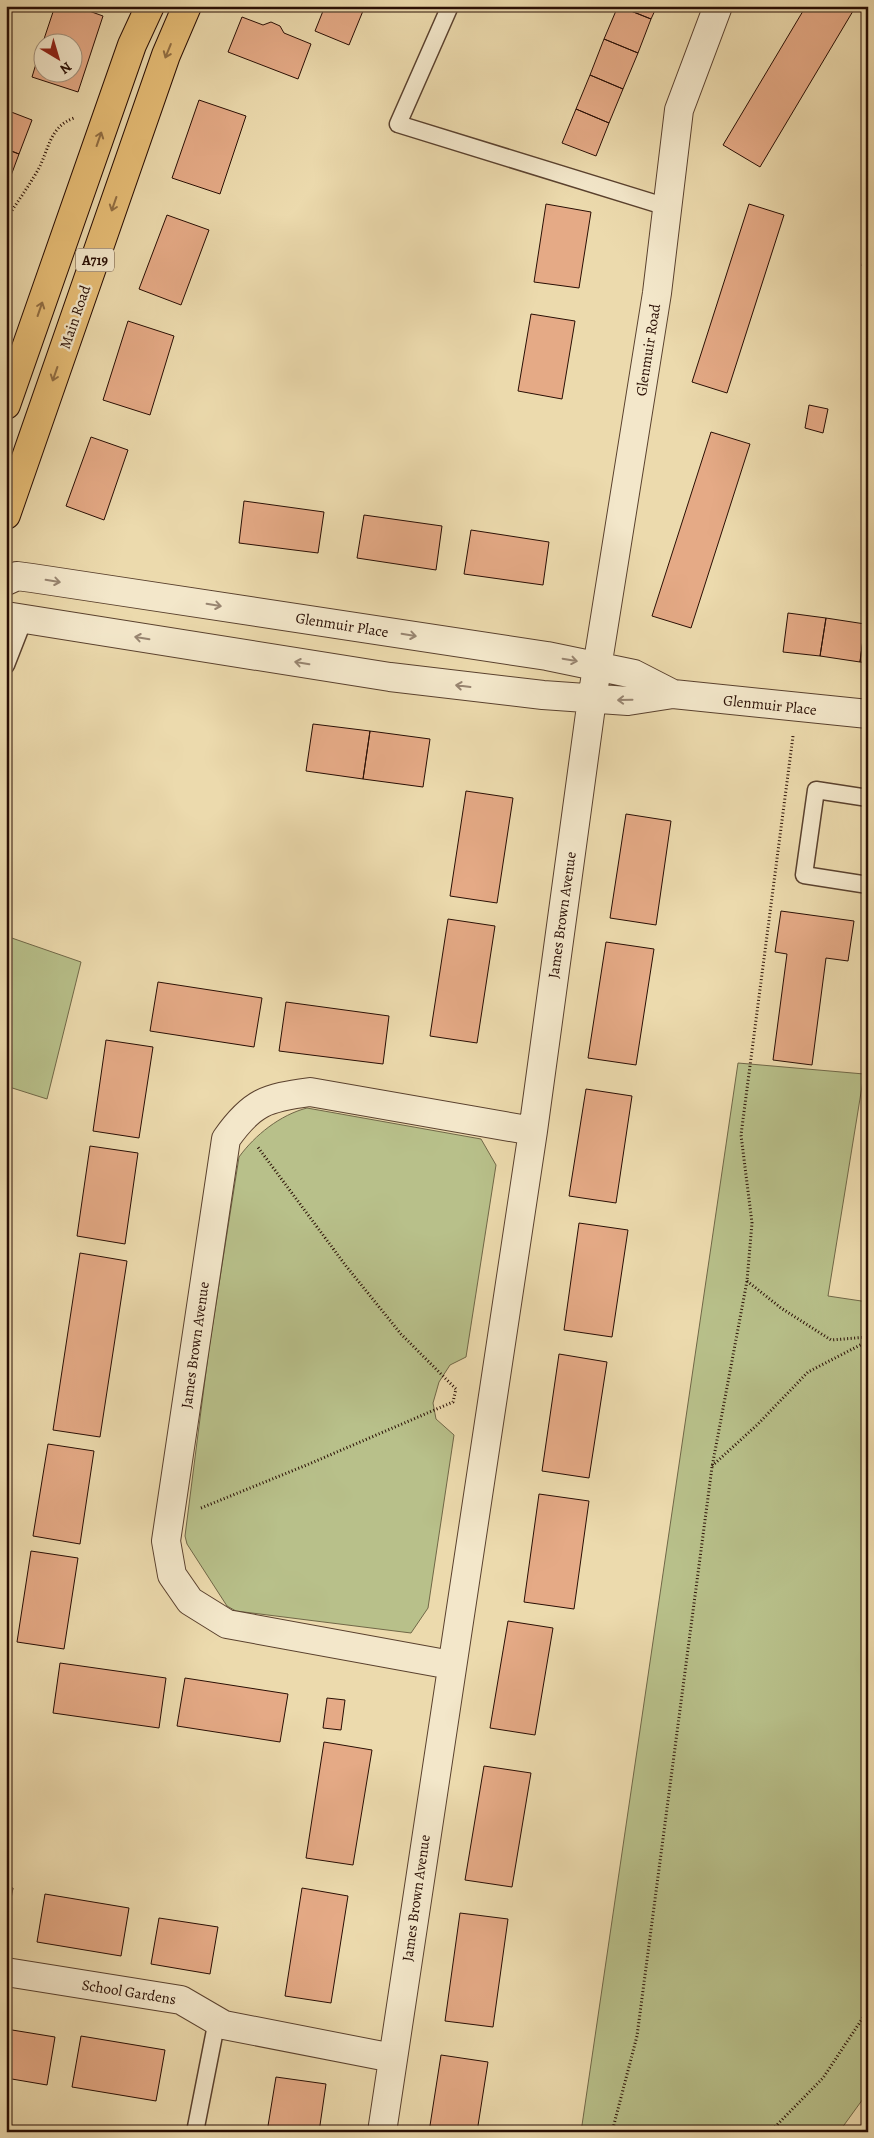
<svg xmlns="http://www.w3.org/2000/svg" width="874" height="2138" font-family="Alegreya,serif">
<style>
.green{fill:#b8c08a;stroke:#706747}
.building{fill:#e5aa86;stroke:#290e04}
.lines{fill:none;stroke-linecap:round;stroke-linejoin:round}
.service-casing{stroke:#5a412e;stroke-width:19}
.minor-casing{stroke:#5a412e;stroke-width:30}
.primary-casing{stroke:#290e04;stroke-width:30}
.path{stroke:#290e04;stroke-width:3;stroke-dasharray:1 2.5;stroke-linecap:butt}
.service{stroke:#f3e7ca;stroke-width:16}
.minor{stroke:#f3e7ca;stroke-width:28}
.primary{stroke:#e6bd76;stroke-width:28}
.oneway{stroke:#916e43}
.oneway2{stroke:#988571}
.labels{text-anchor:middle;stroke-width:4.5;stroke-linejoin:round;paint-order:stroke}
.shield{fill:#f3e7ca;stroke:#664f3f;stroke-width:1}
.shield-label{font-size:14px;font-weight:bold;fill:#290e04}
.street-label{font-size:15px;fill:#290e04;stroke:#f3e7ca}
</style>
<rect width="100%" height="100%" fill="#ecdaad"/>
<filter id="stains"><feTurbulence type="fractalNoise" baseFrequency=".004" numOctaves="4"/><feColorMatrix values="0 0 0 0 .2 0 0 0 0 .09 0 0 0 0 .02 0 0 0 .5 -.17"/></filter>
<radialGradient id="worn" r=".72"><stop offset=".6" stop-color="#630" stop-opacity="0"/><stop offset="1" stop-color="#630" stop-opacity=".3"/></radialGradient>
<path class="green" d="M 6,936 L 81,962 L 47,1099 L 6,1086 Z
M 738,1063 L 864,1074 L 828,1296 L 868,1302 L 868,2092 L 839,2132 L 581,2132 Z
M 307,1108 L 481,1139 L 496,1165 L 466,1357 L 450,1365 L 439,1382 L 433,1403 L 436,1419 L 454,1435 L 428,1608 L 411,1633 L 236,1611 L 227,1606 L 187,1544 L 185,1536 L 209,1348 L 239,1157 C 255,1135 280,1115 307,1108 Z"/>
<path class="building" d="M 55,6 L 75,6 L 103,16 L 78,92 L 32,77 L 42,44 L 42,72 L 72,72 L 72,42 L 43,42 Z
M 325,6 L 365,6 L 349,45 L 315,31 Z
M 618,6 L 651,19 L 638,53 L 604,39 Z
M 619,6 L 657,6 L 651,19 Z
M 806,6 L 856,6 L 760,167 L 723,145 Z
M 242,17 L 263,25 L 271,22 L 280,26 L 284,33 L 311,44 L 298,79 L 228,52 Z
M 604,39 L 638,53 L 623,89 L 590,75 Z
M 590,75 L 623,89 L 609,123 L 576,109 Z
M 199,100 L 246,116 L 220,194 L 172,178 Z
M 576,109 L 609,123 L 596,156 L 562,143 Z
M 6,110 L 32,120 L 19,154 L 6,149 Z
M 6,149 L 19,154 L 9,181 L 6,179 Z
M 546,204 L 591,212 L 579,288 L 534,282 Z
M 749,204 L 784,215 L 727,393 L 692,382 Z
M 167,215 L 209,230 L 181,305 L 139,289 Z
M 865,248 L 868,249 L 868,268 L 862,266 Z
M 531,314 L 575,321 L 562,399 L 518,391 Z
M 128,321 L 174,336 L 150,415 L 103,400 Z
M 809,405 L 828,409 L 823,433 L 805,428 Z
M 711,432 L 750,444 L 691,628 L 652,616 Z
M 91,437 L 128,450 L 104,520 L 66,506 Z
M 244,501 L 324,512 L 318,553 L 239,543 Z
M 364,515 L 442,526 L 436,570 L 357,558 Z
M 471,530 L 549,542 L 543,585 L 464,574 Z
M 788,613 L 826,618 L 820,656 L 783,652 Z
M 826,618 L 865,624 L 860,662 L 820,656 Z
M 865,624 L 868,624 L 868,663 L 860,662 Z
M 313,724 L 370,731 L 363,779 L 306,771 Z
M 370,731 L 430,739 L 423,787 L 363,779 Z
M 466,791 L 513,798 L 497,903 L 450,896 Z
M 626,814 L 671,821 L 656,925 L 610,918 Z
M 781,911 L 854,921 L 848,961 L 826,958 L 812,1065 L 773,1060 L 787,954 L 775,952 Z
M 448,919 L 495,926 L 477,1043 L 430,1036 Z
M 606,942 L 654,949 L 636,1065 L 588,1058 Z
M 158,982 L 262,998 L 254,1047 L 150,1031 Z
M 286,1002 L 389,1016 L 383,1064 L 279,1051 Z
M 106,1040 L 153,1047 L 139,1138 L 93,1131 Z
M 586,1089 L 632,1096 L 616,1203 L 569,1196 Z
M 90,1146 L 138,1153 L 125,1244 L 77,1236 Z
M 579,1223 L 628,1230 L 612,1337 L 564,1330 Z
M 80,1253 L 127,1261 L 100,1437 L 53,1430 Z
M 559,1354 L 607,1362 L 589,1478 L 542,1471 Z
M 48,1444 L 94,1451 L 80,1544 L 33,1536 Z
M 539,1494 L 589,1501 L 574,1609 L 524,1602 Z
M 31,1551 L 78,1558 L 64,1649 L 17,1642 Z
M 508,1621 L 553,1628 L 535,1735 L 490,1728 Z
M 60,1663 L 166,1678 L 159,1728 L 53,1713 Z
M 185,1678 L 288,1694 L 280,1742 L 177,1726 Z
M 327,1698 L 345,1700 L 341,1730 L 323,1728 Z
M 324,1742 L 372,1750 L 353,1865 L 306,1858 Z
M 484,1766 L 531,1773 L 512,1887 L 465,1880 Z
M 6,1887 L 13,1888 L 6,1926 Z
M 302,1888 L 348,1896 L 331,2003 L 285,1996 Z
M 45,1894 L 129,1908 L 121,1956 L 37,1942 Z
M 460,1913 L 508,1919 L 493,2027 L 445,2021 Z
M 159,1918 L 218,1927 L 210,1974 L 151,1964 Z
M 6,2029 L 55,2037 L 47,2085 L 6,2078 Z
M 81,2036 L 165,2050 L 156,2101 L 72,2087 Z
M 441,2055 L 488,2062 L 477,2132 L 429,2132 Z
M 276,2077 L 326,2084 L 319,2132 L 267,2132 Z"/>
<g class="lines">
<g class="service-casing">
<path id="service" d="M 450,6 L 398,124 L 667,207
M 6,665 L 24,619
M 868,798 L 816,790 L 804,875 L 868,885
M 195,2132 L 217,2020"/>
</g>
<g class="minor-casing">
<path id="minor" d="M 6,581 L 17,576 L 32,578 L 547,656 L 634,674 L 673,694
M 6,616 L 390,677 L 543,695 L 628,701 L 673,694 L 868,714
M 451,1665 L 227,1624 L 190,1601 L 172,1575 L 166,1541 L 226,1139 C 252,1102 266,1098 310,1092 L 533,1131
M 6,1972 L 181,2000 L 224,2025 L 393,2058
M 382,2132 L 533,1131 L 592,699 L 657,293 L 679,110 L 718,6"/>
</g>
<g class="primary-casing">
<path id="primary" d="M 6,405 L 132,45 L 150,6
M 6,515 L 166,55 L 187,6"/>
</g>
<path class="path" d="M 6,219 C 17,203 28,187 38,170 C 49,150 49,127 74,118
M 747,1281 L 781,1308 L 831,1340 L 868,1337
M 712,1466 L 757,1425 L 808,1372 L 868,1341
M 201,1508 L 309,1464 L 453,1402 L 456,1389 L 401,1334 L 346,1266 L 257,1146
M 612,2132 L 637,2036 L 712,1467 L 747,1281 L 752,1223 L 741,1135 L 793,736
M 770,2132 L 823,2078 L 868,2010"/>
<use href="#service" class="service"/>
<use href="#minor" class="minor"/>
<use href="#primary" class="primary"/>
</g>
<defs><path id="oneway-shaft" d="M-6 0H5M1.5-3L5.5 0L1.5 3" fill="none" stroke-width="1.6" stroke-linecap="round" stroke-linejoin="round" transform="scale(1.25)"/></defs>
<g class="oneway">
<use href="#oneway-shaft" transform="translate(168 51) rotate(112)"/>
<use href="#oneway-shaft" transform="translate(99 139) rotate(-71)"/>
<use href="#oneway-shaft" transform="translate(114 204) rotate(109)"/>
<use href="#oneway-shaft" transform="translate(40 309) rotate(-71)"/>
<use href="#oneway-shaft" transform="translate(55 374) rotate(109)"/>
</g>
<g class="oneway2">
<use href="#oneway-shaft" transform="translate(53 581) rotate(9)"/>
<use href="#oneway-shaft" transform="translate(214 605) rotate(9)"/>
<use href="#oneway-shaft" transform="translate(409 635) rotate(9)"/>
<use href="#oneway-shaft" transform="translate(142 638) rotate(-171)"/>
<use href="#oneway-shaft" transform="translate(570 660) rotate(10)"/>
<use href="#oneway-shaft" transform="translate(302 663) rotate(-171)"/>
<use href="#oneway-shaft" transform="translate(463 686) rotate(-173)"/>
<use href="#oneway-shaft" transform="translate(625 700) rotate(179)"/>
</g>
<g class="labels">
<rect class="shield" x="76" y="248.5" width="38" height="23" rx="4"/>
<g class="shield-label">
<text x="95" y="265">A719</text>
</g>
<g class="street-label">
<text transform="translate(75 317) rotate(-71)" y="5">Main Road</text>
<text transform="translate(648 350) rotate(-81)" y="5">Glenmuir Road</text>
<text transform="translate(342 625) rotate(9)" y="5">Glenmuir Place</text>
<text transform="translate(770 705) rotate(6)" y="5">Glenmuir Place</text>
<text transform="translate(562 915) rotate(-82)" y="5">James Brown Avenue</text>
<text transform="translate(195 1345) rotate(-82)" y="5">James Brown Avenue</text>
<text transform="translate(416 1898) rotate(-82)" y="5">James Brown Avenue</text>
<text transform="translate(129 1992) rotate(9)" y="5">School Gardens</text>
</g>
</g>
<rect width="874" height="2138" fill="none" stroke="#ecdaad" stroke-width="25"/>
<rect x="8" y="8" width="859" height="2123" fill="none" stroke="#290e04" stroke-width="2.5"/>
<rect x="12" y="12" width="849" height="2113" fill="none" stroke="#290e04"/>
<g transform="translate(58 58) rotate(142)"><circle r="24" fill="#f3e7ca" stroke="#a2907b"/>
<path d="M0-4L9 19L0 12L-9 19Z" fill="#8f2418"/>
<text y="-8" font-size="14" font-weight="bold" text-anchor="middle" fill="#290e04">N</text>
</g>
<rect width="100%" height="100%" filter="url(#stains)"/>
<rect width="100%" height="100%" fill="url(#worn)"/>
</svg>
